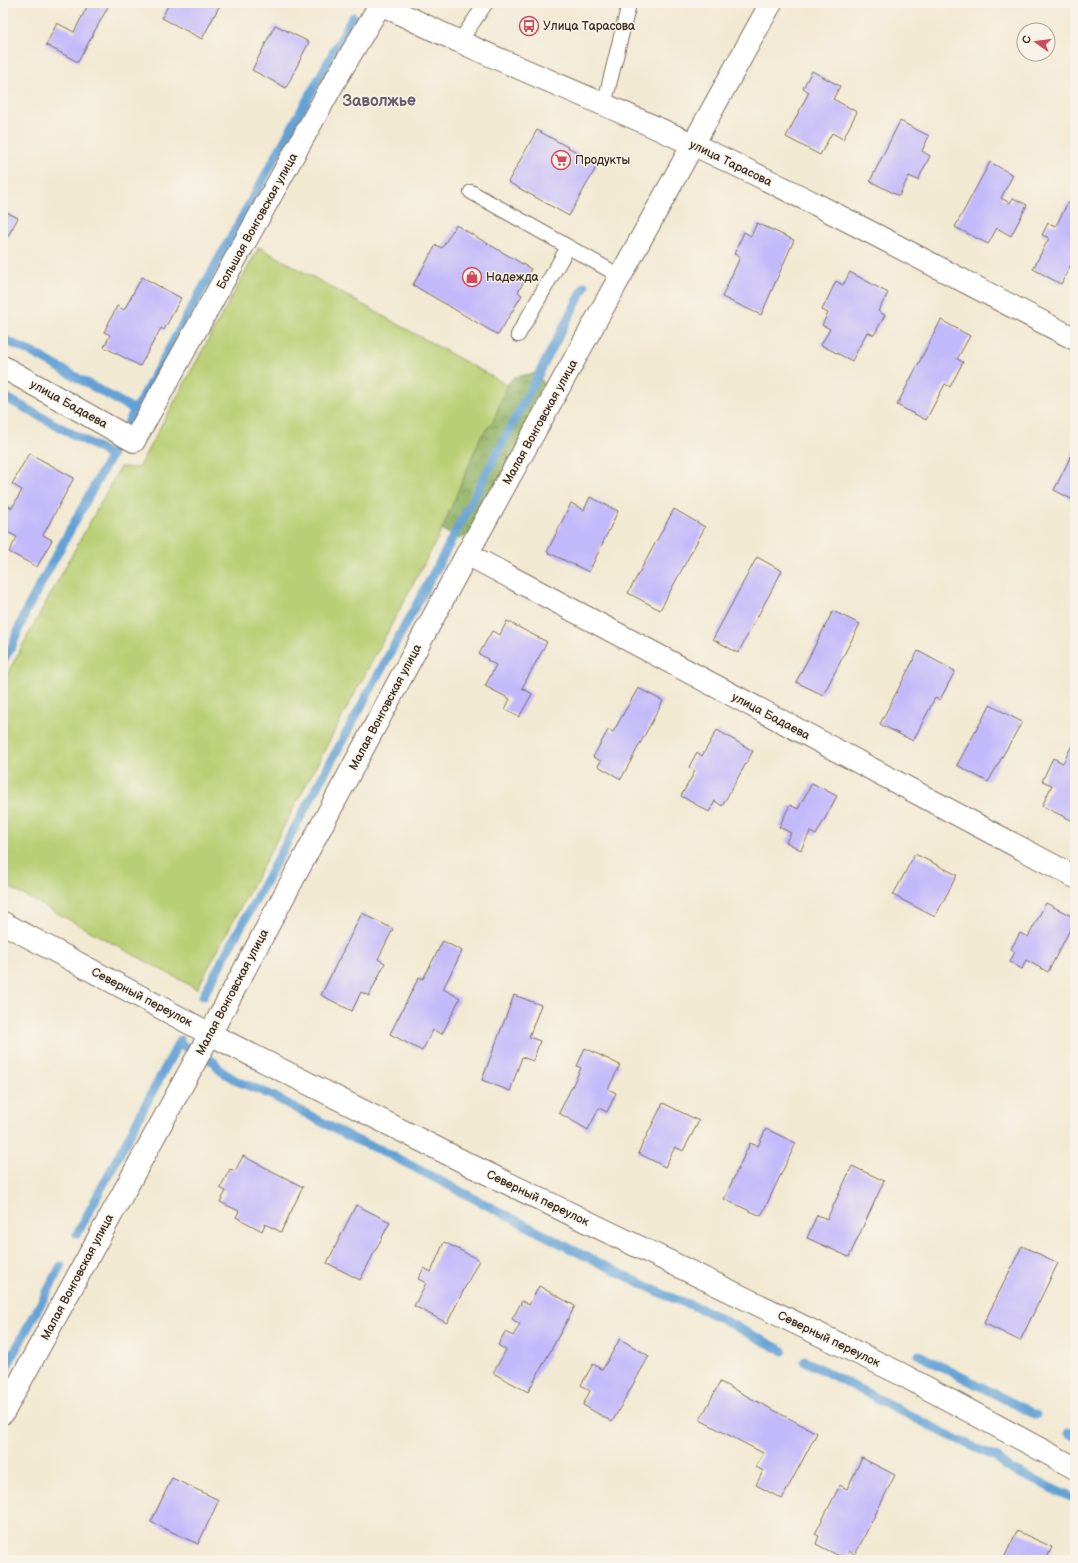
<svg xmlns="http://www.w3.org/2000/svg" width="1078" height="1563" font-family="'Balsamiq Sans',sans-serif">
<style>
.grass{fill:#b9cf74;stroke:#7a7c49}
.forest{fill:url(#forest-crowns);stroke:#666e42}
.lines{fill:none;stroke-linecap:round;stroke-linejoin:round}
.stream{stroke:#64a1d5;stroke-width:9}
.building{fill:#c2b9fa}
.service-casing{stroke:#7b6d5d;stroke-width:16}
.minor-casing{stroke:#7b6d5d;stroke-width:24}
.tertiary-casing{stroke:#7b6d5d;stroke-width:24}
.service{stroke:#fff;stroke-width:14}
.minor{stroke:#fff;stroke-width:22}
.tertiary{stroke:#fff;stroke-width:22}
.labels{text-anchor:middle;stroke-width:3;stroke-linejoin:round;paint-order:stroke}
.poi-label{font-size:12px;fill:#3b2a1e;stroke:#f7f3e8;text-anchor:start}
.street-label{font-size:12px;fill:#3b2a1e;stroke:#f7f3e8}
.district-label{font-size:16px;font-weight:bold;fill:#6a5c6b;stroke:#f7f3e8}
</style>
<defs>
<pattern id="forest-crowns" width="20" height="18" patternUnits="userSpaceOnUse"><rect width="20" height="18" fill="#92b266"/><path d="M2 6a3 3 0 1 1 6 0M12 15a3 3 0 1 1 6 0" fill="none" stroke="#789153"/></pattern>
</defs>
<rect width="100%" height="100%" fill="#f7f3e8"/>
<filter id="ink" filterUnits="userSpaceOnUse"><feTurbulence type="fractalNoise" baseFrequency=".025" numOctaves="2"/><feDisplacementMap in="SourceGraphic" scale="8" xChannelSelector="R" yChannelSelector="G"/><feConvolveMatrix kernelMatrix="1 2 1 2 8 2 1 2 1" color-interpolation-filters="sRGB"/></filter>
<filter id="wash" filterUnits="userSpaceOnUse"><feTurbulence type="fractalNoise" baseFrequency=".012" numOctaves="4" result="noise"/><feDisplacementMap in="SourceGraphic" scale="16" xChannelSelector="R" yChannelSelector="G"/><feGaussianBlur stdDeviation="0.9" result="paint"/><feColorMatrix in="noise" values="0 0 0 0 0 0 0 0 0 0 0 0 0 0 0 0 0 1.4 0 .05"/><feComposite in="paint" operator="in"/></filter>
<g filter="url(#wash)">
<rect width="100%" height="100%" fill="#f2e9d2"/>
<path class="grass" d="M 259,247 L 507,385 L 494,420 L 481,436 L 442,530 L 197,989 L 3,884 L 3,681 L 120,467 L 138,468 Z"/>
<path class="forest" d="M 536,373 L 550,391 L 471,534 L 459,539 L 442,530 L 481,436 L 494,420 L 507,385 L 514,377 Z"/>
<g class="lines">
<path class="stream" d="M 3,339 L 33,353 L 135,410
M 3,396 L 102,450 L 110,457
M 128,423 L 353,17
M 3,661 L 12,646 L 26,611 L 115,448
M 203,996 L 443,556 L 585,286
M 178,1043 L 189,1049
M 210,1060 L 214,1062 L 221,1071 L 237,1081 L 269,1094 L 354,1139 L 381,1150 L 579,1253 L 667,1296 L 704,1310 L 783,1351
M 77,1234 L 180,1040
M 919,1355 L 1036,1415
M 805,1361 L 946,1434 L 998,1458 L 1006,1467 L 1075,1499
M 3,1373 L 61,1266
M 1069,1433 L 1075,1436"/>
</g>
<g id="blocks">
<path class="building" d="M 89,3 L 110,3 L 78,62 L 46,45 L 57,23 L 74,32 Z
M 169,3 L 221,3 L 202,39 L 162,18 Z
M 275,25 L 309,42 L 286,88 L 252,70 Z
M 812,71 L 840,86 L 833,99 L 857,112 L 843,139 L 832,133 L 820,155 L 786,137 L 809,92 L 803,88 Z
M 900,121 L 929,136 L 922,151 L 930,156 L 918,180 L 909,176 L 899,196 L 870,181 Z
M 537,130 L 598,164 L 569,216 L 508,182 Z
M 990,162 L 1013,175 L 1001,198 L 1010,203 L 1013,198 L 1027,205 L 1011,236 L 997,228 L 988,244 L 955,227 Z
M 1068,202 L 1075,206 L 1075,257 L 1061,284 L 1033,269 L 1049,238 L 1042,235 L 1048,223 L 1056,226 Z
M 3,210 L 18,218 L 3,245 Z
M 757,223 L 794,240 L 761,315 L 722,297 L 740,257 L 734,254 L 744,232 L 751,236 Z
M 456,225 L 531,269 L 518,292 L 522,295 L 498,335 L 413,285 L 436,245 L 442,248 Z
M 850,272 L 888,293 L 878,311 L 885,315 L 874,335 L 867,332 L 852,361 L 821,345 L 830,329 L 822,325 L 828,313 L 822,310 L 836,281 L 843,285 Z
M 142,277 L 181,298 L 164,330 L 161,328 L 140,366 L 104,347 L 110,335 L 104,332 L 117,306 L 124,310 Z
M 941,320 L 970,336 L 957,359 L 963,362 L 950,387 L 945,384 L 926,420 L 897,405 Z
M 1074,450 L 1075,450 L 1075,501 L 1054,490 Z
M 29,453 L 74,478 L 43,535 L 52,540 L 37,567 L 9,552 L 17,537 L 3,530 L 3,508 L 5,504 L 12,508 L 22,490 L 12,484 Z
M 590,497 L 618,511 L 589,572 L 547,552 L 571,503 L 584,510 Z
M 674,509 L 705,527 L 660,610 L 628,593 Z
M 757,557 L 782,571 L 738,653 L 713,639 Z
M 833,611 L 860,624 L 823,695 L 796,682 Z
M 507,621 L 547,642 L 522,688 L 532,694 L 519,717 L 505,709 L 510,699 L 485,686 L 496,665 L 487,660 L 488,659 L 479,654 L 492,631 L 500,635 Z
M 918,651 L 955,671 L 940,700 L 935,698 L 913,741 L 880,724 Z
M 638,688 L 663,701 L 621,779 L 598,766 L 601,761 L 593,757 L 608,730 L 613,732 Z
M 990,705 L 1022,722 L 988,782 L 957,765 Z
M 717,730 L 753,751 L 722,806 L 715,801 L 709,812 L 681,796 L 695,771 L 689,767 L 697,752 L 702,756 Z
M 1075,739 L 1075,822 L 1042,806 L 1052,785 L 1042,781 L 1053,758 L 1063,763 Z
M 812,783 L 837,796 L 816,835 L 810,832 L 801,850 L 786,842 L 791,833 L 779,827 L 790,805 L 798,809 Z
M 915,854 L 957,875 L 935,917 L 893,895 Z
M 1046,903 L 1075,918 L 1075,920 L 1048,972 L 1026,960 L 1022,969 L 1010,962 L 1015,952 L 1011,949 L 1020,933 L 1028,937 Z
M 362,913 L 393,929 L 378,959 L 385,963 L 369,996 L 361,992 L 352,1011 L 321,995 Z
M 443,941 L 462,951 L 443,989 L 460,998 L 442,1034 L 433,1030 L 422,1051 L 390,1034 L 419,977 L 423,979 Z
M 514,995 L 541,1005 L 529,1037 L 540,1041 L 533,1061 L 522,1057 L 510,1091 L 482,1080 Z
M 585,1048 L 620,1065 L 608,1089 L 616,1093 L 607,1112 L 599,1108 L 588,1130 L 559,1113 L 581,1068 L 577,1066 Z
M 663,1103 L 699,1121 L 683,1151 L 675,1147 L 665,1167 L 638,1153 Z
M 766,1129 L 796,1143 L 761,1216 L 724,1199 L 750,1143 L 758,1146 Z
M 243,1156 L 303,1187 L 281,1232 L 265,1224 L 262,1231 L 236,1217 L 239,1211 L 220,1202 L 226,1191 L 220,1188 L 230,1169 L 235,1171 Z
M 852,1166 L 884,1181 L 849,1257 L 807,1238 L 817,1215 L 827,1219 Z
M 356,1205 L 390,1222 L 360,1280 L 327,1263 Z
M 444,1242 L 479,1260 L 447,1323 L 414,1306 L 426,1283 L 418,1279 L 424,1268 L 431,1272 Z
M 1022,1246 L 1058,1263 L 1020,1341 L 984,1323 Z
M 539,1286 L 575,1306 L 528,1392 L 493,1373 L 506,1350 L 498,1345 L 505,1332 L 513,1336 L 520,1324 L 512,1319 L 522,1301 L 529,1305 Z
M 620,1339 L 649,1356 L 612,1422 L 583,1405 L 590,1391 L 581,1385 L 593,1364 L 602,1370 Z
M 720,1382 L 817,1433 L 782,1499 L 756,1485 L 763,1471 L 756,1467 L 763,1453 L 700,1420 Z
M 862,1458 L 895,1475 L 855,1555 L 849,1551 L 845,1559 L 816,1544 L 819,1536 L 815,1534 L 840,1485 L 847,1489 Z
M 172,1478 L 219,1500 L 198,1544 L 151,1522 Z
M 1017,1531 L 1052,1547 L 1046,1560 L 1003,1560 Z"/>
</g>
</g>
<g filter="url(#ink)">
<use href="#blocks" fill-opacity="0" stroke="#7b6d5d" stroke-width="1"/>
<g class="lines">
<g class="service-casing">
<path id="service" d="M 460,41 L 486,3
M 604,105 L 629,4 L 628,3
M 471,192 L 620,276
M 518,335 L 568,247"/>
</g>
<g class="minor-casing">
<path id="minor" d="M 3,367 L 134,441 L 333,84 L 381,3
M 467,554 L 1075,877
M 3,923 L 210,1034 L 474,1167 L 899,1373 L 1075,1468
M 3,1413 L 210,1034 L 467,554 L 771,3"/>
</g>
<g class="tertiary-casing">
<path id="tertiary" d="M 379,3 C 481,55 590,96 694,145 C 823,205 949,274 1075,339"/>
</g>
<use href="#service" class="service"/>
<use href="#minor" class="minor"/>
<use href="#tertiary" class="tertiary"/>
</g>
</g>
<defs>
<g id="bus-ring" transform="scale(1)"><circle r="9.5" fill="#f7f3e8" stroke="#d1495b" stroke-width="1.5"/><path d="M-5-6H5V4H4V6H2V4H-2V6H-4V4H-5ZM-3.5-4V0h7V-4ZM-3.5 1.2v1.5H-2V1.2ZM2 1.2v1.5H3.5V1.2Z" fill="#d1495b"/></g>
<g id="supermarket-ring" transform="scale(1)"><circle r="9.5" fill="#f7f3e8" stroke="#d1495b" stroke-width="1.5"/><path d="M-6-5.5h2.5l.6 2H6L4.5 2H-2.5L-4.4-4H-6ZM-1.5 3.2a1.3 1.3 0 1 0 .1 0ZM3 3.2a1.3 1.3 0 1 0 .1 0Z" fill="#d1495b"/></g>
<g id="shop-ring" transform="scale(1)"><circle r="9.5" fill="#f7f3e8" stroke="#d1495b" stroke-width="1.5"/><path d="M-5-2.5h2.3a2.7 3.5 0 0 1 5.4 0H5L5.5 6h-11ZM-1.5-2.5h3a1.5 2.3 0 0 0-3 0Z" fill="#d1495b"/></g>
</defs>
<g fill-rule="evenodd">
<use href="#bus-ring" x="529" y="26"/>
<use href="#supermarket-ring" x="561" y="160"/>
<use href="#shop-ring" x="472" y="277"/>
</g>
<g class="labels">
<g class="poi-label">
<text x="543" y="30">Улица Тарасова</text>
<text x="575" y="164">Продукты</text>
<text x="486" y="281">Надежда</text>
</g>
<g class="street-label">
<text transform="translate(731 163) rotate(26)" y="4">улица Тарасова</text>
<text transform="translate(257 221) rotate(-61)" y="4">Большая Вонговская улица</text>
<text transform="translate(69 404) rotate(29)" y="4">улица Бадаева</text>
<text transform="translate(540 422) rotate(-61)" y="4">Малая Вонговская улица</text>
<text transform="translate(385 707) rotate(-62)" y="4">Малая Вонговская улица</text>
<text transform="translate(771 716) rotate(28)" y="4">улица Бадаева</text>
<text transform="translate(232 992) rotate(-62)" y="4">Малая Вонговская улица</text>
<text transform="translate(142 997) rotate(28)" y="4">Северный переулок</text>
<text transform="translate(538 1198) rotate(26)" y="4">Северный переулок</text>
<text transform="translate(77 1277) rotate(-62)" y="4">Малая Вонговская улица</text>
<text transform="translate(829 1339) rotate(26)" y="4">Северный переулок</text>
</g>
<g class="district-label">
<text x="379" y="106">Заволжье</text>
</g>
</g>
<rect width="1078" height="1563" fill="none" stroke="#f7f3e8" stroke-width="16"/>
<g transform="translate(1036 42) rotate(284)"><circle r="19" fill="#f7f3e8" stroke="#aca397"/>
<path d="M0-3L7 15L0 10L-7 15Z" fill="#d1495b"/>
<text y="-6" font-size="11" font-weight="bold" text-anchor="middle" fill="#3b2a1e">С</text>
</g>
</svg>
